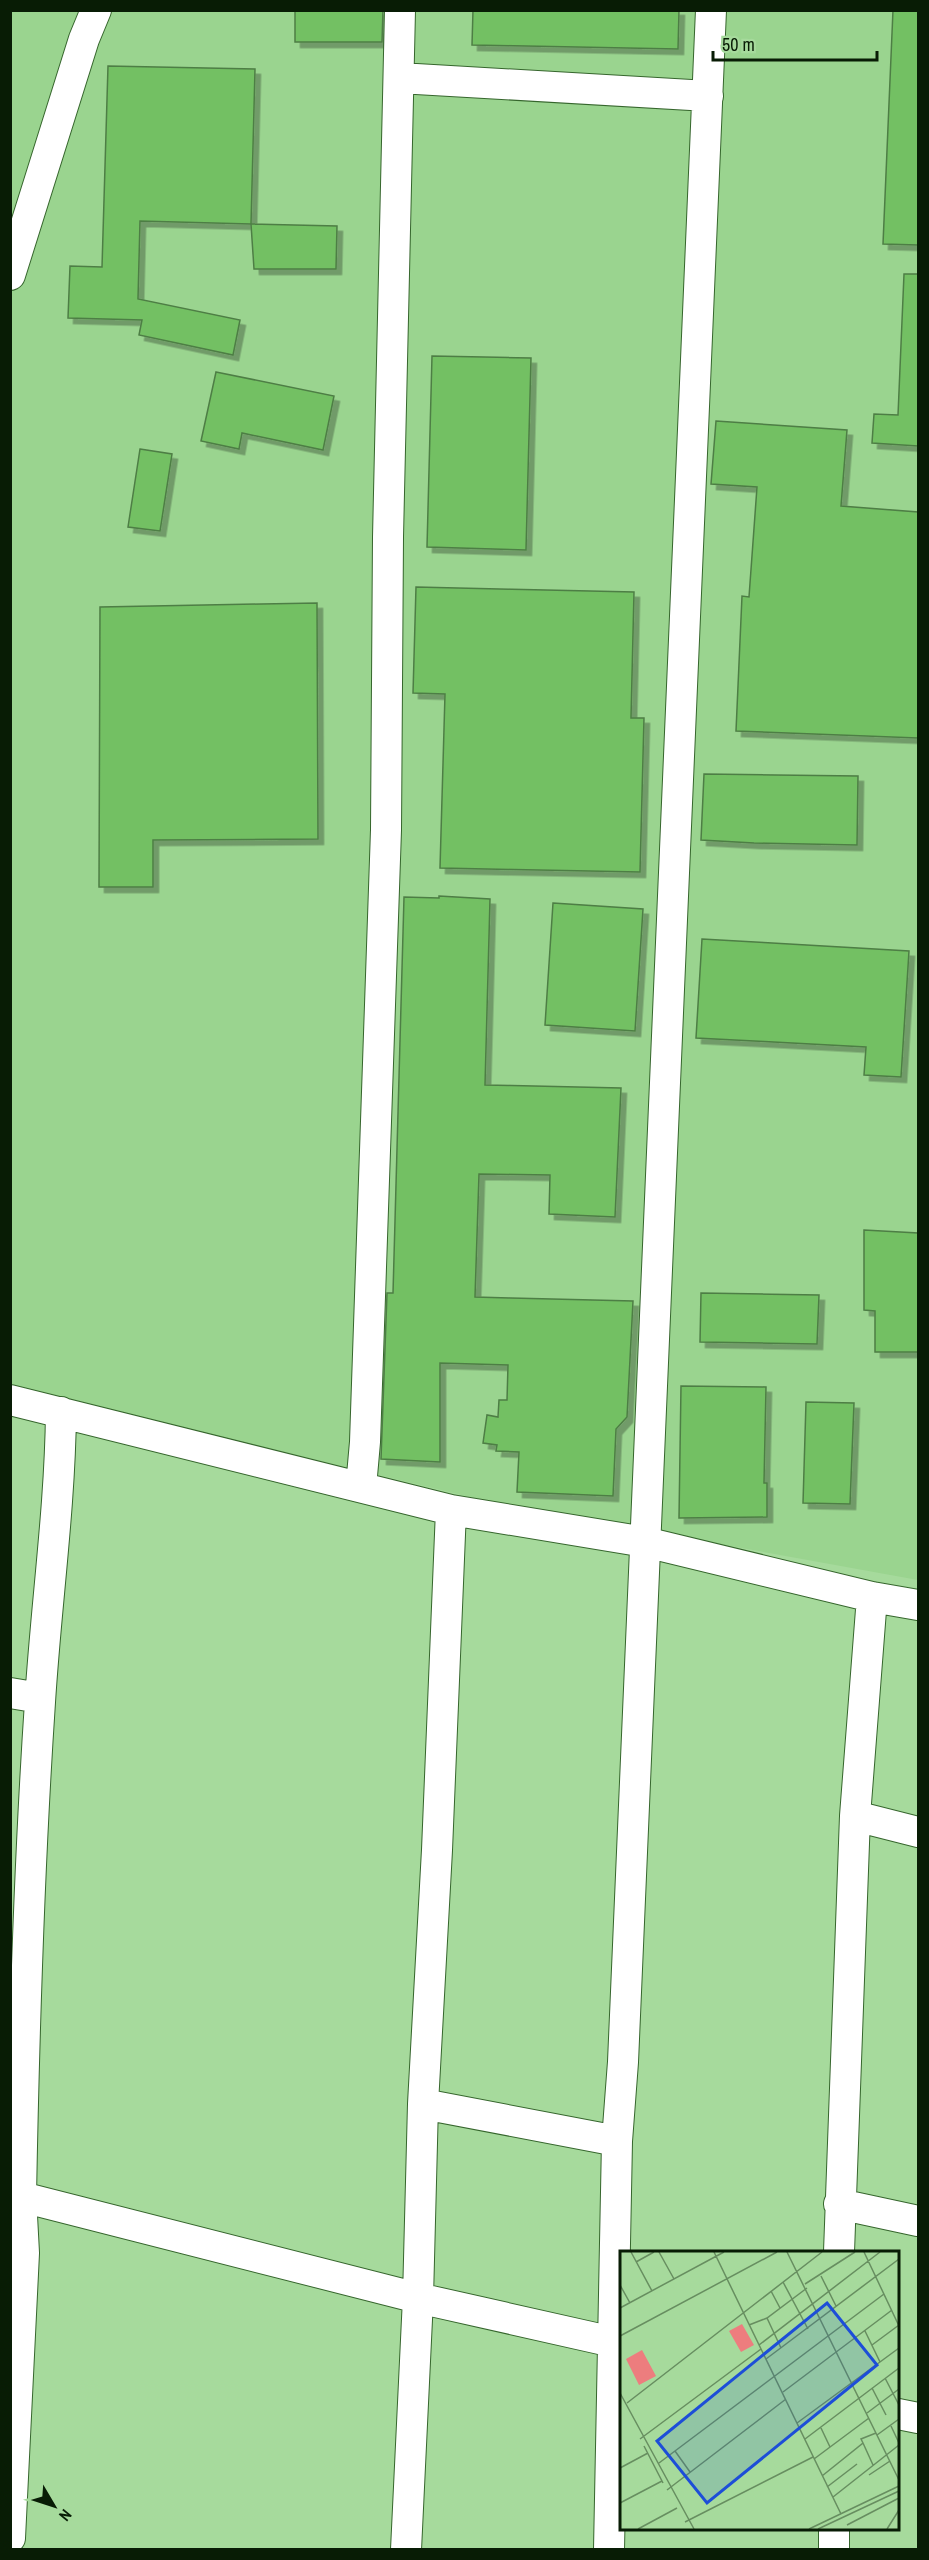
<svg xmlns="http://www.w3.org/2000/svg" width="929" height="2560" font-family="'Archivo Narrow',sans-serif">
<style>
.built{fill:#9ad48f}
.building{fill:#73c063;stroke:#4e7e45;stroke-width:1.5;filter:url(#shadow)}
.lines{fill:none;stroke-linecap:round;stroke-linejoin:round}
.minor-casing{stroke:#36662d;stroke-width:32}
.minor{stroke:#fff;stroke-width:30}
.inset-road{fill:none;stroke:#678e60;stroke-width:1.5}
.view{fill:#1d4ed8;fill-opacity:0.15;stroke:#1d4ed8;stroke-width:3}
.inset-edge{fill:none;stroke:#081c05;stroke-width:3}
</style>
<defs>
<filter id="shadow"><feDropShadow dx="5.5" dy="5.5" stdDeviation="0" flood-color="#0004"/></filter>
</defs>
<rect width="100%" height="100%" fill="#a6da9c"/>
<path class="built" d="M 11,11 L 918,11 L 918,1580 L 499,1504 L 11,1386 Z"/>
<path class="building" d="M 295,10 L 383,10 L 382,42 L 295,42 Z
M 473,10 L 679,10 L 678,49 L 472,45 Z
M 893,10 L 918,10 L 918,245 L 883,244 Z
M 108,66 L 255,69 L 251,224 L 140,221 L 138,299 L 240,320 L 233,355 L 139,335 L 142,320 L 68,318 L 70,266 L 102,267 Z
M 251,224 L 337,226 L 336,269 L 254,269 Z
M 904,274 L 918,274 L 918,446 L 872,443 L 874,414 L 898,415 Z
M 432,356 L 531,358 L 526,550 L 427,547 Z
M 216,372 L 334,396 L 323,450 L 242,433 L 239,449 L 201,441 Z
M 716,421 L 847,430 L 841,506 L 918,512 L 918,738 L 736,731 L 742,596 L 749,597 L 757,487 L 711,484 Z
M 140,449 L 172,454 L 160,531 L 128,527 Z
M 416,587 L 634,592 L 631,718 L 644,718 L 640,872 L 440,868 L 445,694 L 413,693 Z
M 317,603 L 318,839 L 153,840 L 153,887 L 99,887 L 100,607 Z
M 704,774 L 858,776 L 857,845 L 754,843 L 701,840 Z
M 439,896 L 490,899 L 485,1085 L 621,1088 L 615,1217 L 549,1214 L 550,1175 L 479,1174 L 475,1297 L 633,1301 L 627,1417 L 616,1429 L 613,1496 L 517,1492 L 519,1452 L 496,1451 L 497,1445 L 483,1443 L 487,1415 L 498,1417 L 499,1400 L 507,1400 L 508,1365 L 440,1363 L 440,1462 L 381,1459 L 387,1293 L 393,1293 L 404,897 L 439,898 Z
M 553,903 L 643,909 L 635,1031 L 545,1025 Z
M 702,939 L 909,951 L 901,1077 L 864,1075 L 866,1047 L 696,1038 Z
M 864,1230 L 918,1233 L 918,1352 L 875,1352 L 875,1311 L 864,1310 Z
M 701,1293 L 819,1295 L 817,1344 L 700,1342 Z
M 681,1386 L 766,1387 L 764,1483 L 767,1483 L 767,1517 L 679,1518 Z
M 806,1402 L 854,1403 L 850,1504 L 803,1503 Z"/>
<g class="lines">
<g class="minor-casing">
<path id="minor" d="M 399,78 L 708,96
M 10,275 L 84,39 L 96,10
M 10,1400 L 451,1510 L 645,1542 L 872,1597 L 918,1605
M 361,1487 L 365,1442 L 386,830 L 388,537 L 400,10
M 10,1693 L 40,1698
M 855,1816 L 918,1832
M 423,2104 L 617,2141
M 10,2194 L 418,2298 L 622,2344
M 839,2204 L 918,2221
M 839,2252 L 855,1816 L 872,1597
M 898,2414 L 918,2418
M 10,2538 L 24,2253 L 21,2197 C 24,2032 29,1866 40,1702 C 46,1605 60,1509 61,1412
M 406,2550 L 418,2298 L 423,2104 L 437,1850 L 451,1510
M 609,2550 L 617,2141 L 623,2062 L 711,10
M 834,2550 L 834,2528"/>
</g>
<use href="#minor" class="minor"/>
</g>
<g transform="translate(620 2251)">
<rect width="279" height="279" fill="#a6da9c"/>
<path d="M 122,73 L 134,94 L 121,101 L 109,80 ZM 22,99 L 36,125 L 19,134 L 6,108 Z" fill="#ed7d7e"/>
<path class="inset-road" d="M 11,1 L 32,40M 39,1 L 54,28M 94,1 L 221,263M 167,1 L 279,229M 244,1 L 279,75M 16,11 L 34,1M 201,25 L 216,55M 163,31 L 188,78M 185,33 L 235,1M 0,34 L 10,52M 151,40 L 160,57M 0,57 L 104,1M 147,67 L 161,97M 129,74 L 147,67 L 187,37M 245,80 L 260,111M 0,85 L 157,1M 139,94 L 260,1M 252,94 L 279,74M 146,108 L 279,8M 265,127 L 279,154M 252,137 L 266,164M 163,141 L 272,59M 0,142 L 74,278M 7,152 L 202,1M 247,162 L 279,138M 177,172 L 279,97M 271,175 L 279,192M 201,177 L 210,196M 257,184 L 279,168M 20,188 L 141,98M 185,188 L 279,117M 243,192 L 253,214M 24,195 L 43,232M 55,200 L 70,221M 194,208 L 249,167M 39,212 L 264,43M 0,217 L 28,202M 249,224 L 270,210M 202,225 L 243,192 L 241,188 L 256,182M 207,236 L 237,213M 47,239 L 166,148M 213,246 L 279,194M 0,252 L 42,230M 65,271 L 193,206M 227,274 L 279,247M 18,278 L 57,257M 189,278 L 279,235M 198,278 L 279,240M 267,278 L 279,259"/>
<path class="view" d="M 207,52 L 257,114 L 87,252 L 37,190 Z"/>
<rect width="279" height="279" class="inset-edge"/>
</g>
<rect width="929" height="2560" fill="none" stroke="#081c05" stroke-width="24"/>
<g transform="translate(54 2506) rotate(129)" stroke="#a6da9c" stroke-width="4.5" paint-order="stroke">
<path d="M0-4.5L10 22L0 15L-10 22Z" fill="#081c05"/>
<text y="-9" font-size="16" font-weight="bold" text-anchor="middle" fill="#081c05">N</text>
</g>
<path d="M713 51v9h164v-9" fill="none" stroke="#081c05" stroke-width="3"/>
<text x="722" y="51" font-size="18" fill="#081c05" stroke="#a6da9c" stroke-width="4.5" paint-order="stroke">50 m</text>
</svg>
